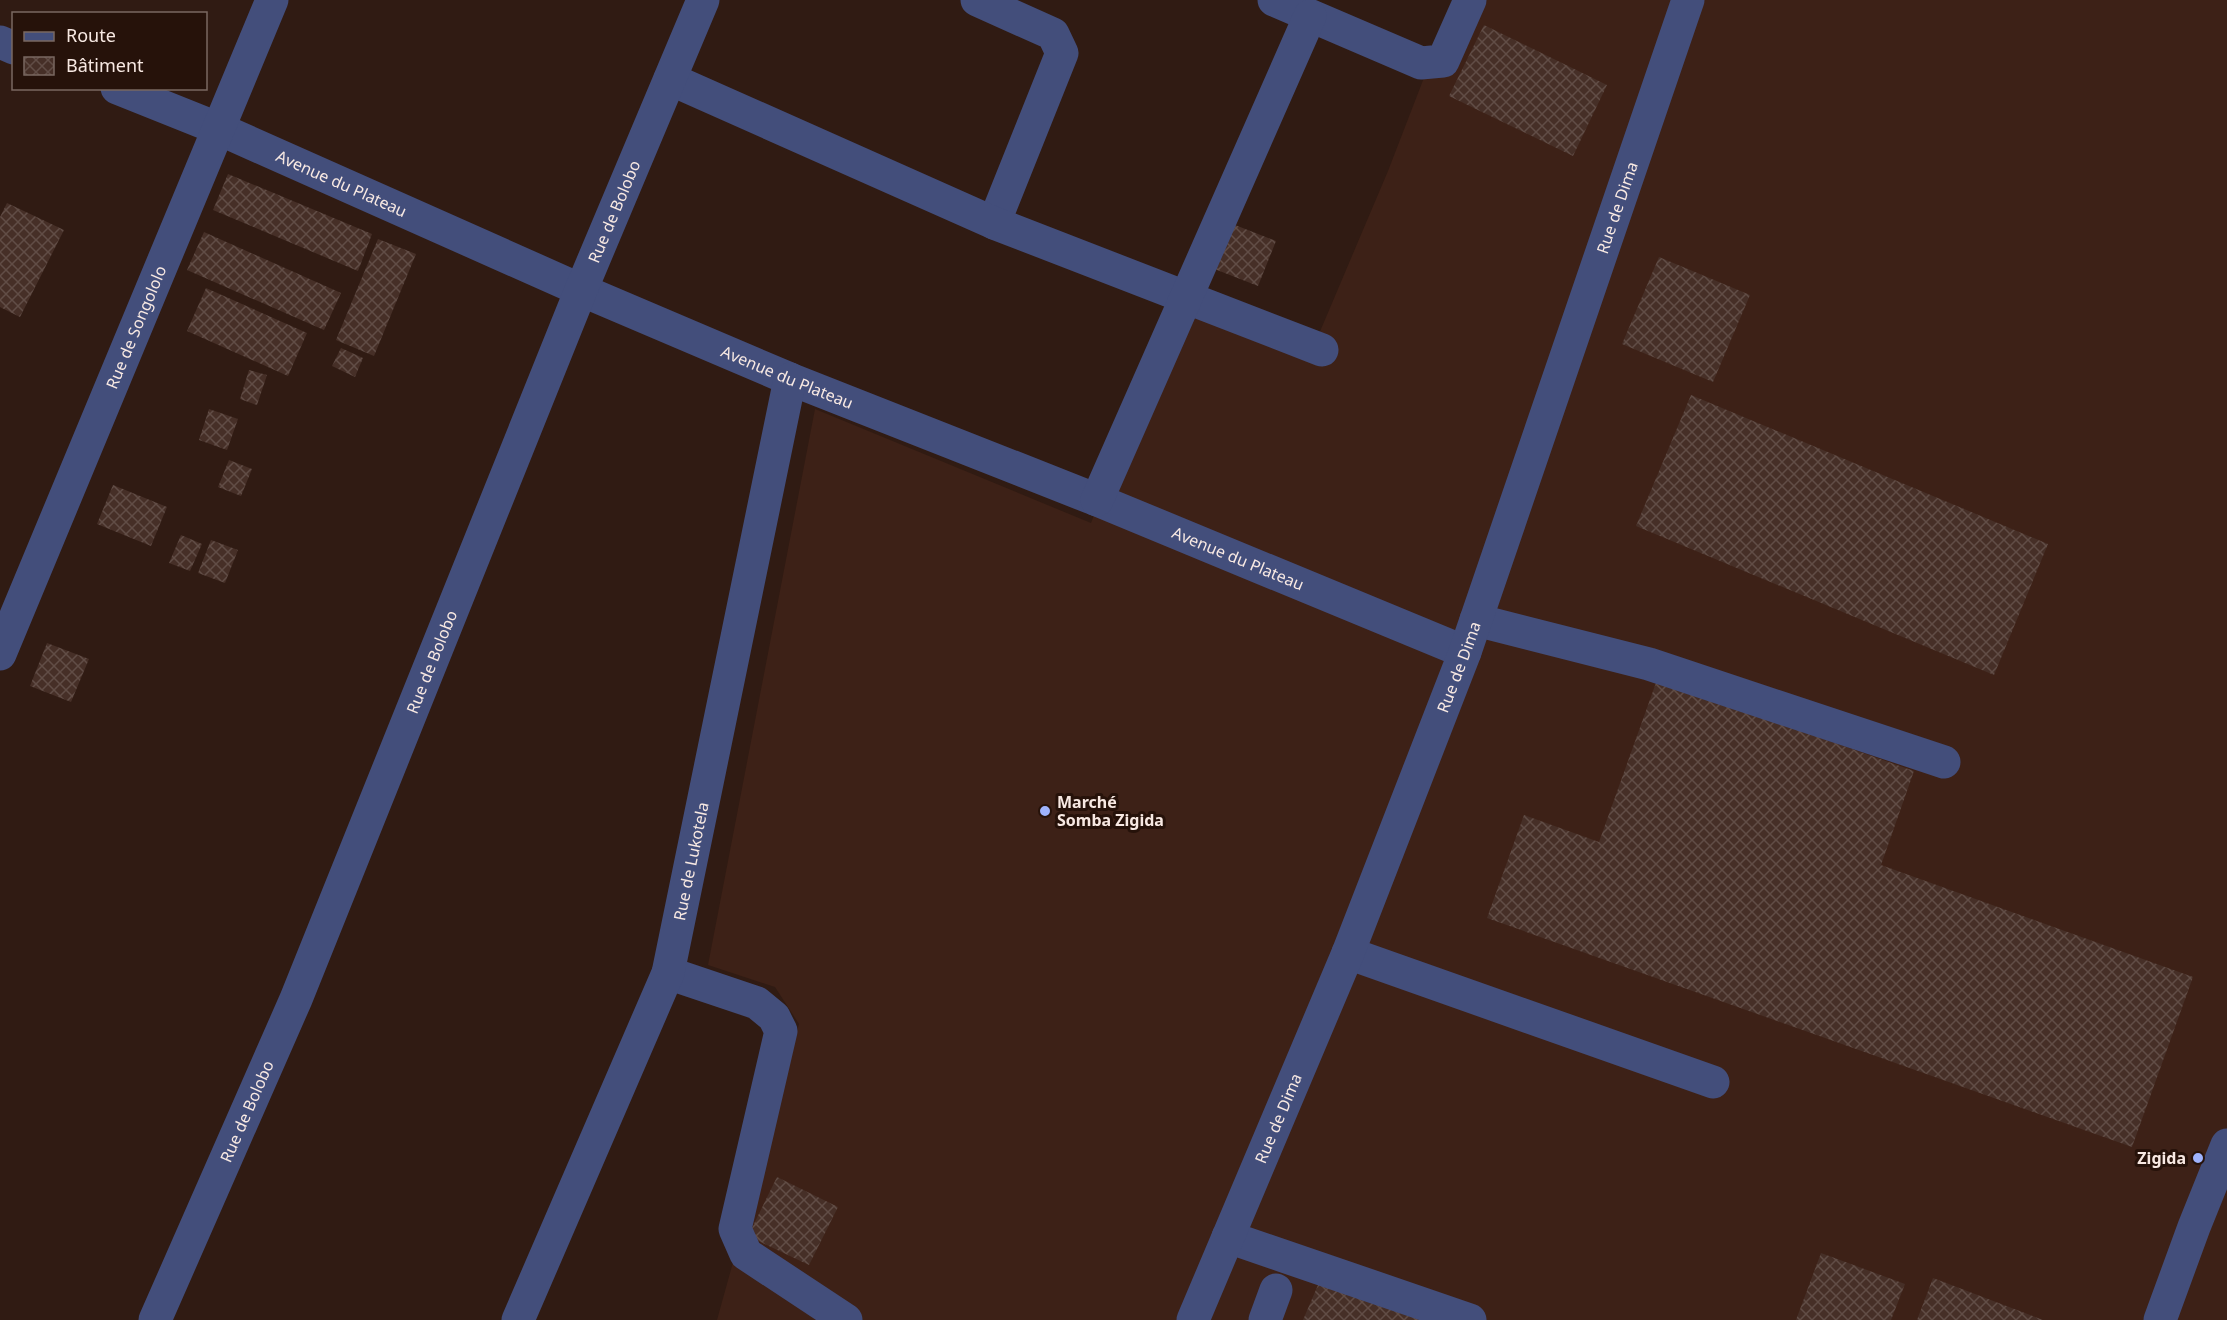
<svg xmlns="http://www.w3.org/2000/svg" width="2227" height="1320" font-family="'Noto Sans',sans-serif">
  <style>
    .built { fill: #3d2117 }
    .building { fill: url(#building-cross-hatch) }
    .lines { fill: none; stroke-linecap: round; stroke-linejoin: round }
    .minor { stroke: #434e7b; stroke-width: 33 }
    .poi-dot { fill: #9fb3fd; stroke: #26120a; stroke-width: 2 }
    .labels { text-anchor: middle; dominant-baseline: central; stroke-width: 6; stroke-linejoin: round; paint-order: stroke }
    .street-label { font-size: 16px; fill: #f8e9e3; stroke: #26120a }
    .poi-label { font-size: 16px; font-weight: bold; fill: #f8e9e3; stroke: #26120a; text-anchor: start }
  </style>
  <defs>
    <pattern id="building-cross-hatch" width="8" height="8" patternUnits="userSpaceOnUse" patternTransform="scale(1.5)"><rect width="8" height="8" fill="#462f27"/><path d="M0 0l8 8M0 8l8-8" fill="none" stroke="#614d46"/></pattern>
  </defs>
  <rect width="100%" height="100%" fill="#301b13"/>
  <path class="built" d="M1454,0H2227V1320H717L799,1024L775,987L708,965L815,409L1091,523L1111,471L1187,297L1313,348L1388,171Z"/>
  <path class="building" d="M1484,25L1607,85L1573,156L1449,96Z
    M228,174L372,234L358,271L213,210Z
    M7,203L64,230L20,317L0,307V217Z
    M1230,223L1276,241L1258,286L1212,268Z
    M204,232L341,293L324,330L187,270Z
    M378,239L416,254L374,356L336,340Z
    M1659,257L1750,295L1713,382L1622,344Z
    M206,288L307,333L288,376L187,331Z
    M341,348L363,358L355,377L332,366Z
    M249,370L267,375L257,405L240,399Z
    M1691,395L2048,544L1994,675L1636,526Z
    M209,409L238,419L227,450L199,440Z
    M229,460L252,469L241,496L218,487Z
    M113,485L167,507L151,546L97,524Z
    M181,535L202,544L190,571L169,563Z
    M211,540L238,550L225,583L198,573Z
    M47,643L89,659L71,702L30,686Z
    M1657,680L1914,771L1881,865L2193,977L2132,1147L1487,918L1524,815L1599,842Z
    M777,1177L838,1207L809,1265L748,1236Z
    M1821,1253L1905,1284L1891,1320H1796Z
    M1321,1278L1420,1320H1303Z
    M1933,1278L2043,1320H1917Z"/>
  <g class="lines">
    <g class="minor">
      <path d="M977,0L1053,34L1062,53L994,223"/>
      <path d="M1274,0L1421,63L1443,61L1470,0"/>
      <path d="M0,42L14,48"/>
      <path d="M670,79L994,223L1322,350"/>
      <path id="s1" d="M117,88L217,128L581,290L790,379L1097,500L1465,652"/>
      <path d="M1097,500L1310,16"/>
      <path d="M1476,620L1649,664L1944,762"/>
      <path id="s2" d="M0,654L272,0"/>
      <path d="M1348,953L1713,1082"/>
      <path d="M668,973L757,1003L774,1017L781,1031L735,1229L746,1254L846,1320"/>
      <path d="M1228,1237L1470,1320"/>
      <path id="s3" d="M155,1320L296,999L581,290L703,0"/>
      <path id="s4" d="M518,1320L668,973L790,379"/>
      <path id="s5" d="M1193,1320L1348,953L1465,652L1688,0"/>
      <path d="M1265,1320L1276,1290"/>
      <path d="M2160,1320L2194,1227L2227,1145"/>
    </g>
  </g>
  <g class="poi-dot">
    <circle cx="1045" cy="811" r="6"/>
    <circle cx="2198" cy="1158" r="6"/>
  </g>
  <g class="labels">
    <g class="street-label">
      <text stroke="none"><textPath href="#s1" startOffset="244">Avenue du Plateau</textPath></text>
      <text stroke="none"><textPath href="#s5" startOffset="1191">Rue de Dima</textPath></text>
      <text stroke="none"><textPath href="#s3" startOffset="1200">Rue de Bolobo</textPath></text>
      <text stroke="none"><textPath href="#s2" startOffset="354">Rue de Songololo</textPath></text>
      <text stroke="none"><textPath href="#s1" startOffset="730">Avenue du Plateau</textPath></text>
      <text stroke="none"><textPath href="#s1" startOffset="1216">Avenue du Plateau</textPath></text>
      <text stroke="none"><textPath href="#s3" startOffset="714">Rue de Bolobo</textPath></text>
      <text stroke="none"><textPath href="#s5" startOffset="705">Rue de Dima</textPath></text>
      <text stroke="none"><textPath href="#s4" startOffset="492">Rue de Lukotela</textPath></text>
      <text stroke="none"><textPath href="#s3" startOffset="228">Rue de Bolobo</textPath></text>
      <text stroke="none"><textPath href="#s5" startOffset="219">Rue de Dima</textPath></text>
    </g>
    <g class="poi-label">
      <text x="1057" y="802">Marché<tspan x="1057" dy="18">Somba Zigida</tspan></text>
      <text x="2186" y="1158" text-anchor="end">Zigida</text>
    </g>
  </g>
  <rect x="12" y="12" width="195" height="78" fill="#26120a" stroke="#7a6861" stroke-width="1.5"/>
  <rect x="24" y="32" width="30" height="9" fill="#434e7b" stroke="#7a6861" stroke-width="1.5"/>
  <text x="66" y="42" font-size="18" fill="#f8e9e3">Route</text>
  <rect x="24" y="57" width="30" height="18" fill="url(#building-cross-hatch)" stroke="#7a6861" stroke-width="1.5"/>
  <text x="66" y="72" font-size="18" fill="#f8e9e3">Bâtiment</text>
</svg>
